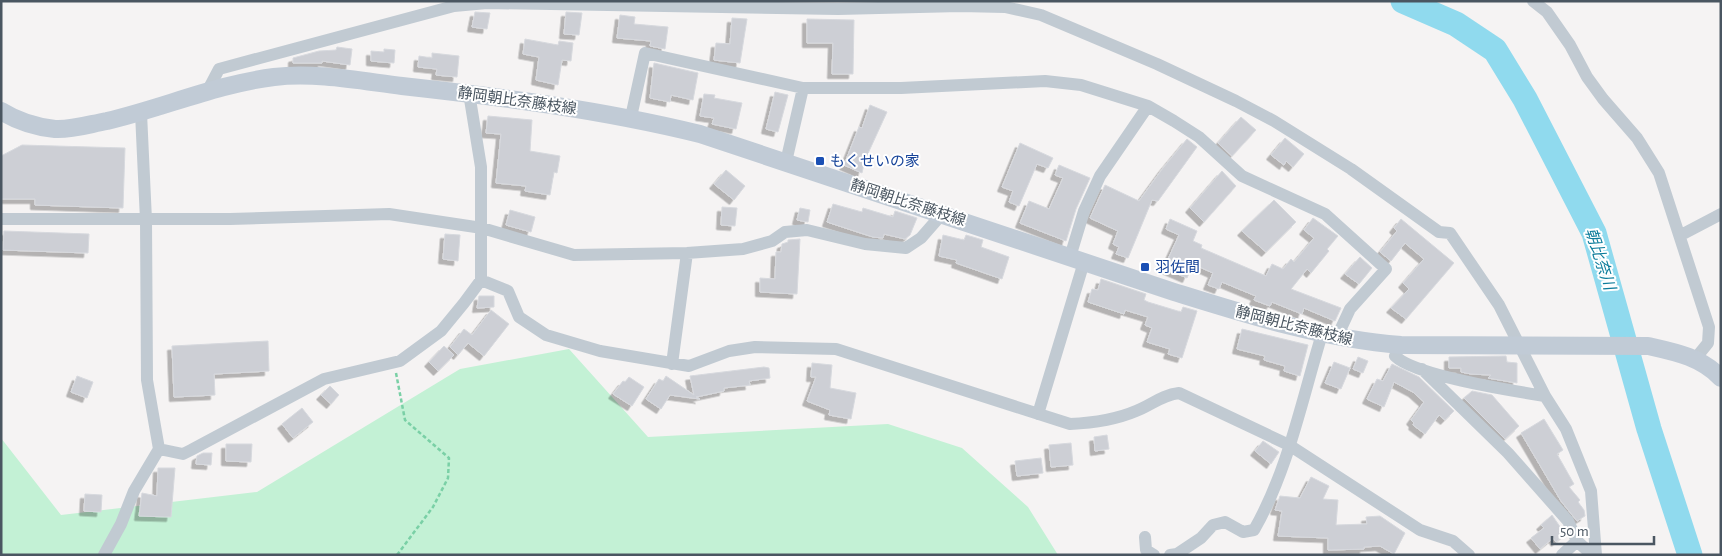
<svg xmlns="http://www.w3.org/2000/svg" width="1722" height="556" font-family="'Alegreya Sans','Noto Sans JP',sans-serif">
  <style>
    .green { fill: #c3f1d5 }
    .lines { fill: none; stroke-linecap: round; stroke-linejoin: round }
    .river { stroke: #90daee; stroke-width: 25 }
    .building { fill: #cdcfd5; stroke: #d7d9de; filter: url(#shadow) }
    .path { stroke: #7ad0a6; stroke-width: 2.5; stroke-dasharray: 4 2.5; stroke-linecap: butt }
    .street { stroke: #c1cad2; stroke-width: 12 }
    .secondary { stroke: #c1cbd6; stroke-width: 18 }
    .transit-dot { fill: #1a4fb4; stroke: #fff; stroke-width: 2 }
    .labels { text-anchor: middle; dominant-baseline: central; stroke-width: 4; stroke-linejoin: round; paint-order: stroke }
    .street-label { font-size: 15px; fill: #4a5661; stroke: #fff }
    .transit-label { font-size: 15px; fill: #164399; stroke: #fff; text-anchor: start }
    .water-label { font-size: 16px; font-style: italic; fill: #0c7c9b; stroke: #fff }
  </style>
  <defs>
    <filter id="shadow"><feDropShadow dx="-4.5" dy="4.5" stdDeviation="0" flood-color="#0004"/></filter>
  </defs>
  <rect width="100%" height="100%" fill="#f5f3f3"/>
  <path class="green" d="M569,349L648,437L888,424L962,448L1028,507L1058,555H1V438L61,515L257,492L460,369Z"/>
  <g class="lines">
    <path class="river" d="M1403,1L1456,24L1495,50L1525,99L1594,233L1649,429L1690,555"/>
  </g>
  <path class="building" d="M475,12L490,13L487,29L472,27Z
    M566,12L582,13L579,35L564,34Z
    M620,15L635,17L634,24L668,27L665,49L650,46L651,41L617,38Z
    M732,18L747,19L740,63L714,60L716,43L730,44Z
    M807,19L854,20L853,74H832L833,43H807Z
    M525,39L558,45L559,41L573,43L571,61L562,60L558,85L536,80L539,57L523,54Z
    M337,47L352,49L350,65L322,61V63H293V58L319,51L336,50Z
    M384,49L395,50L394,63L371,61V51L384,52Z
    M432,53L459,56L457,77L436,75L437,69L418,67L419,56L432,58Z
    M654,63L698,73L693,100L671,95L670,102L650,98Z
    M775,92L788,95L778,132L766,129Z
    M704,94L715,95L714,98L742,103L736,129L712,124L714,118L700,116Z
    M870,105L887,112L865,160L862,173L844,165L859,127L862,128Z
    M488,116L532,120L530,151L560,156L557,173L554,172L550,195L525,191L526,186L496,183L501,134L486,133Z
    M1241,117L1256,130L1232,156L1218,143Z
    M1285,138L1304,154L1293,167L1286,161L1284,165L1271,155Z
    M1187,139L1197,147L1158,201L1152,200L1128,258L1116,254L1119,247L1113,244L1118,231L1090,218L1105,185L1139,201L1163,168Z
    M1020,143L1053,158L1048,168L1037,164L1019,206L1009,202L1013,191L1002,187Z
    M22,145L125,148L123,208L35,205V199H1V156Z
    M1059,165L1090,178L1076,209L1066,241L1020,223L1029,201L1049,209L1063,178L1055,175Z
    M726,170L745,186L734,200L714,184Z
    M1222,171L1236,186L1204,222L1190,208Z
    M1274,200L1296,222L1266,252L1242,231Z
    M833,204L862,212L863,208L893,217L895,211L917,218L910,235L905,239L884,234L883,238L873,237L827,222Z
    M722,207L737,208L735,226L721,225Z
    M800,208L810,210L808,222L797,220Z
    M510,210L535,217L531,232L506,225Z
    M1313,218L1338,236L1327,249L1329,251L1311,273L1307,269L1291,289L1341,308L1335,321L1304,308L1302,314L1272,302L1270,306L1254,300L1256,296L1222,282L1219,289L1208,285L1213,273L1193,264L1187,278L1164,268L1179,235L1166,229L1170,219L1197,231L1193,241L1202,245L1201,248L1266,276L1272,264L1283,269L1291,259L1294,262L1314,238L1304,230Z
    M1401,219L1454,263L1406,319L1391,308L1409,289L1403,283L1424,259L1405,243L1391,261L1380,252L1397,231L1394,228Z
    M4,231L89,234L88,253L3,250Z
    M445,234L460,235L458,261L443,259Z
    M943,235L964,240L966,235L983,240L981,247L1009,257L1002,279L956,263L957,260L939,256Z
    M800,239L797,294L760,292V278L775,279L776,252H781L782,244L788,242V240Z
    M1360,257L1372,268L1359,284L1345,274Z
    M1101,279L1146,294L1144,300L1148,302L1181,312L1183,307L1197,311L1182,358L1168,354L1170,349L1147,342L1152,328L1145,325L1148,317L1125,310L1124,314L1088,302L1092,289L1098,290Z
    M479,296H494V307L477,308Z
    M491,310L509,324L484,356L468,343L458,355L450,347L464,329L472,335Z
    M1242,329L1308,345L1300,376L1284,371L1285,366L1264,360L1265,356L1237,349Z
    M268,341L269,371L214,374L215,395L174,397L172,346Z
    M444,346L454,355L438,371L429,362Z
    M1506,356L1507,362L1517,363V383L1488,378L1491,375L1471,374L1461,372V368H1449V357Z
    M1358,357L1368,361L1363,373L1353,369Z
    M1334,362L1350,368L1341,389L1325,383Z
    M812,363L832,365L830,388L856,393L851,419L829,415L830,410L807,401L816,377H811Z
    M1392,364L1419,377L1454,411L1445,420L1439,415L1425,434L1413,425L1414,423L1411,420L1424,402L1413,392L1394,382L1384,407L1367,399L1377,379L1383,381Z
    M764,367L769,368L770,378L749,381L750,385L724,388V391L696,397L700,399L670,395L661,409L646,399L659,379L663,381L666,376L694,395L690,376Z
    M77,376L93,382L87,398L71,392Z
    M629,377L644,387L632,406L613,394L623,381L625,382Z
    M330,386L339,395L331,404L321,395Z
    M1472,391L1492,395L1519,426L1505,439L1464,398Z
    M302,408L313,422L293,438L282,424Z
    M1544,419L1563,450L1557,454L1574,484L1569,487L1580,500L1578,502L1584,510L1585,516L1577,521L1561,501L1521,433Z
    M1107,435L1109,449L1095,451L1094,437Z
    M1263,441L1279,452L1271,464L1255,451Z
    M1071,443L1073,465L1051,467L1049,445Z
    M226,444H252L251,462L226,461Z
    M203,453H212L211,465L196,464L197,456Z
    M1041,458L1043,473L1017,476L1015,461Z
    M158,468H175L171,517L139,516L142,493L157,496Z
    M1311,477L1329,486L1323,499L1338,500L1336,525L1367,524L1366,517L1380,516L1405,533L1394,554L1380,546L1364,547V549L1328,550V538L1278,536L1282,511L1275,510L1280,496L1300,498Z
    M85,494L102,495L101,512L84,511Z
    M1552,515L1565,534L1556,542L1553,538L1540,549L1531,538L1544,528L1541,525Z"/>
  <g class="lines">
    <path class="path" d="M396,373L405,420L449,458L448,478L433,507L397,555"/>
    <path class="street" d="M1533,1L1547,12L1570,45L1587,77L1603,99L1637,138L1659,173L1709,327L1708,343L1695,359
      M208,90L219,69L454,6L487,3L838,9L960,6L1005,7L1041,15L1157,64L1236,101L1274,121L1351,169L1439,232L1450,233L1499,305L1545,396L1566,429L1591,491L1596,555
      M631,117L645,53L803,88H901L1045,81L1081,85L1148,106L1174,121L1199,137L1242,176L1325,214L1386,269L1350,309L1337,337
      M786,162L803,88
      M1,219H230L389,214L482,228L574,255L687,253L743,249L772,241L785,232L807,230L865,244L906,248L921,238L942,214
      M1681,235L1721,214
      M1070,257L1084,211L1100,176L1148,106
      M481,280L508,291L519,317L546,335L600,351L689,366L729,351L755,347L836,349L1070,424C1092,423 1115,420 1136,411C1151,405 1162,395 1179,393L1289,445L1420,530L1453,541L1469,555
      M1401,345L1395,356C1415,376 1514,391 1545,396
      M672,364L687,253
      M1422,369L1508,453L1568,521L1577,541
      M1038,414L1084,262
      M159,449L183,454L191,450L324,379L400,361L441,331L464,303L481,280V167L469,93
      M1145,537L1146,550L1154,555
      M104,555L121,524L134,491L159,449L147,380L146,220L141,113
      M1170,555L1177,554L1201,538L1213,525L1225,522L1243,532L1254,530C1288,471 1302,399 1322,334
      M1562,555L1577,541L1592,555"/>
    <path class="secondary" d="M1,111C17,121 36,127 55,129C72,130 90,124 107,121C163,108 217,84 274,77C316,72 361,81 402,86C502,97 602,110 700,134L1174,292C1248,315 1323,339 1401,345L1648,346C1675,352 1701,357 1721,378"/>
  </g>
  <g class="transit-dot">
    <rect x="815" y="156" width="10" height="10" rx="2.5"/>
    <rect x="1140" y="262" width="10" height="10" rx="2.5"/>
  </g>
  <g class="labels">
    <g class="street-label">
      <text transform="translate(517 101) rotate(8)">静岡朝比奈藤枝線</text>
      <text transform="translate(908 203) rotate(18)">静岡朝比奈藤枝線</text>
      <text transform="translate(1294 326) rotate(14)">静岡朝比奈藤枝線</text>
    </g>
    <g class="transit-label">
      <text x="830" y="161">もくせいの家</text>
      <text x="1155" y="267">羽佐間</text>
    </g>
    <g class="water-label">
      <text transform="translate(1600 259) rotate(72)">朝比奈川</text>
    </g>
  </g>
  <rect width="1722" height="556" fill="none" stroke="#4a5661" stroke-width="5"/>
  <path d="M1552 536v8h102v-8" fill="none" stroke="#4a5661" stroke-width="2.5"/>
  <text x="1560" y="536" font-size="15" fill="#4a5661" stroke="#ffffff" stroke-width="4" paint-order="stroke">50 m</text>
</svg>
